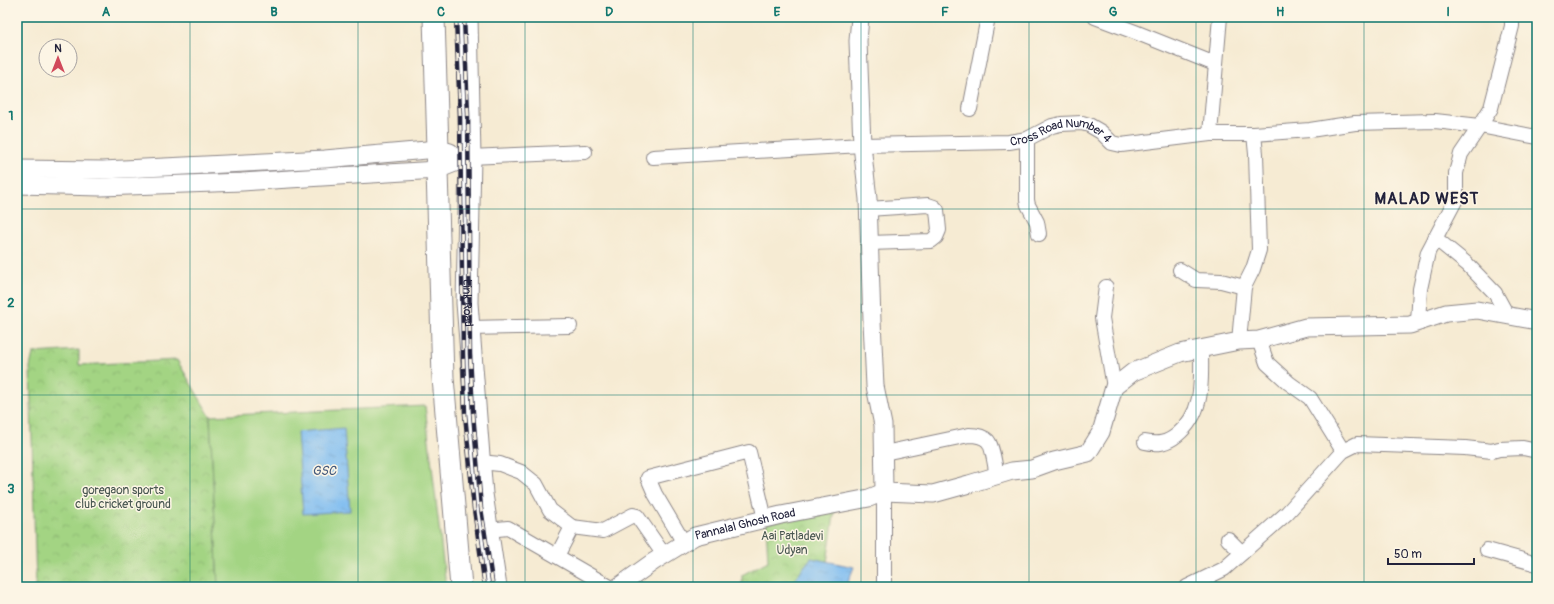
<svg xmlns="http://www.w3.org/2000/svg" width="1554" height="604" font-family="Pangolin,sans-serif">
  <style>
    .park { fill: url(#park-crowns); stroke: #627b5f }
    .garden { fill: #a3d483; stroke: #627b5f }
    .water { fill: url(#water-ripples); stroke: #506f96 }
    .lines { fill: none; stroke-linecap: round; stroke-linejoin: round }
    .minor-casing { stroke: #8c8687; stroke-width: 16 }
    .tertiary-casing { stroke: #8c8687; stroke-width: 19 }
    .primary-casing { stroke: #8c8687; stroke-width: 23 }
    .minor { stroke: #fff; stroke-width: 14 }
    .tertiary { stroke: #fff; stroke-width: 17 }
    .primary { stroke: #fff; stroke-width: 21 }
    .rail-casing { stroke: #22223b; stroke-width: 4.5 }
    .rail { stroke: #fcf5e5; stroke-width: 3; stroke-dasharray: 9; stroke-linecap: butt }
    .grid { fill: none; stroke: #0f766e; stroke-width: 1; stroke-opacity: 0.55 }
    .labels { text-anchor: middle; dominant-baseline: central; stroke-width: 3; stroke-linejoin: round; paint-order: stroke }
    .street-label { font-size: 12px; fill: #22223b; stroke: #fcf5e5 }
    .park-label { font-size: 12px; fill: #495751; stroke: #fcf5e5 }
    .water-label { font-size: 13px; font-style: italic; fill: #42587b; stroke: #fcf5e5 }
    .district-label { font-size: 16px; font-weight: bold; letter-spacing: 1px; fill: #22223b; stroke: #fcf5e5 }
    .neatline { fill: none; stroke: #0f766e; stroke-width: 1.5 }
    .grid-label { font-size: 13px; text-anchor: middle; font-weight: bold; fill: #0f766e }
  </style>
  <defs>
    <pattern id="park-crowns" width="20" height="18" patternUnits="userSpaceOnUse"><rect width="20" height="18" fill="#a3d483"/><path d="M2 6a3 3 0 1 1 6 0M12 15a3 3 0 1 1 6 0" fill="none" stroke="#8cb672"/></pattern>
    <pattern id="water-ripples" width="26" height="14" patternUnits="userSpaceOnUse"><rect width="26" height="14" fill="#7dbcf1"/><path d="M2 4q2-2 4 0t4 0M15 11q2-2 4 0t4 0" fill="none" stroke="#6ca1d0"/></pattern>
  </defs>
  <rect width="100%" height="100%" fill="#fcf5e5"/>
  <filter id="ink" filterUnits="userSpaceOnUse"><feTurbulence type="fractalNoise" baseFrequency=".025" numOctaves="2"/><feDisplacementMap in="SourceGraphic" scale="8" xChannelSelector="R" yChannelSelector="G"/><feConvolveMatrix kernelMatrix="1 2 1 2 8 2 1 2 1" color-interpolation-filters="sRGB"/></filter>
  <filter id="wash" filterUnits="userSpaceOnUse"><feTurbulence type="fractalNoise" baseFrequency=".012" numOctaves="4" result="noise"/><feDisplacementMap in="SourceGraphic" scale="16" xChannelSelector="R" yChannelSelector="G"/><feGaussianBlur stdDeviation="0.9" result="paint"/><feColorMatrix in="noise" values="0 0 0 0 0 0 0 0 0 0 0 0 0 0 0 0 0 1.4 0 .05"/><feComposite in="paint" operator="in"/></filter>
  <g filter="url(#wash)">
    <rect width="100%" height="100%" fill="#f6ebd3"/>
    <path class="park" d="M79,350V365L177,360L210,416L218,587H36L30,367L33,353Z
      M835,509L827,562L811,558L796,577L793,587H742V575L768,561L766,523Z"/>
    <path class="garden" d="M425,406L446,587H218L210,416Z"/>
    <path class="water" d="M344,428L350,511L303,514L297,432Z
      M811,558L854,567L846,587H793L796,577Z"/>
  </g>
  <g filter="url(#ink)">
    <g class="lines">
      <defs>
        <g id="minor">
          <path d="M1095,17L1135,32L1215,64"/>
          <path d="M970,109L988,17"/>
          <path d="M1210,134L1220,17"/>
          <path d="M1027,139V200L1028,205L1037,222L1039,234"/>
          <path d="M470,157L585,152"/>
          <path id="s1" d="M653,157L862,145L1009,142L1027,139L1052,126L1061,124L1082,123L1089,125L1101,132L1112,143L1121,145L1210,134H1254L1310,130L1355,123L1435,121L1480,126L1491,108L1512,26V17"/>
          <path d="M868,209L928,205L934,207L937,210L939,230L936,237L931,241L869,243"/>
          <path d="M1435,238L1467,264L1495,293L1507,315"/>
          <path d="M1180,270L1196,280L1221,281L1244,287"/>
          <path d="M1106,287L1102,318L1114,387"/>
          <path d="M1418,322L1420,289L1428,252L1456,199V173L1461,154L1480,126L1537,137"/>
          <path d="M469,328L570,326"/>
          <path d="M1259,340L1267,363L1289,383L1310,398L1343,451"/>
          <path d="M1239,341L1244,287L1253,269L1259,250L1256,154L1254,134"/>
          <path d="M1145,442C1158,445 1167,443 1177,435C1205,412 1201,381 1201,348"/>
          <path d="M884,453L969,435C975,435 983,436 988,441C993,447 995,467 997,476"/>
          <path d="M480,462L500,464L521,472L536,484L550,510L572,527L557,556"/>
          <path d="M884,492V585L885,587"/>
          <path d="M572,527L603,531L633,515L637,516L664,555"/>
          <path d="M487,530L508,528L610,587"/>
          <path d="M1228,539L1242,553"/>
          <path d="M684,543L655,494L648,478L749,452L765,519"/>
          <path d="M1487,550L1537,564"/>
          <path d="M1187,587L1224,569L1287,513L1343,451L1357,444L1465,448L1492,451L1499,449L1523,448L1537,451"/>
        </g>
        <g id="tertiary">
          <path d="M860,17L858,41L862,145L868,199L872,321L875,386L883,425L884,492"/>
          <path d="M17,169L103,170L325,159L438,149L450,152"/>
          <path d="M17,185L101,187L242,182L437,170L470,157"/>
          <path id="s2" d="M618,587L653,562L695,536L781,515L869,498L884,492L933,494L969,484L1012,471L1032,469L1054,461L1088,453L1101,432L1114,387L1133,372L1180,353L1239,341L1259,340L1306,327L1410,325L1446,313L1477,310L1537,321"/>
        </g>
        <g id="primary">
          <path d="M434,17L438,149L437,170L443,378L461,587"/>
          <path id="s3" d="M467,17L470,157L467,303L482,494L496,587"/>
        </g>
      </defs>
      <use href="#minor" class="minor-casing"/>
      <use href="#tertiary" class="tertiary-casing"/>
      <use href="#primary" class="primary-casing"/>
      <use href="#minor" class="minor"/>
      <use href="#tertiary" class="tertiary"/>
      <use href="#primary" class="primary"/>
      <defs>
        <path id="rail" d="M456,17L460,114L463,354L465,414L474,509L485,587
          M464,17L468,114L470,354L473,413L481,508L493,587"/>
      </defs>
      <use href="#rail" class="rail-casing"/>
      <use href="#rail" class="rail"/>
    </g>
  </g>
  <path class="grid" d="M190,17V587M358,17V587M525,17V587M693,17V587M861,17V587M1029,17V587M1196,17V587M1364,17V587M17,209H1537M17,395H1537"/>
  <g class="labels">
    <g class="street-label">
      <text stroke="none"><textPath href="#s1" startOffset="412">Cross Road Number 4</textPath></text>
      <text stroke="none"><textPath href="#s3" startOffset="286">Link Road</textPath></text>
      <text stroke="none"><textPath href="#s2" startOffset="144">Pannalal Ghosh Road</textPath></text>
    </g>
    <g class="park-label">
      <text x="123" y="490">goregaon sports<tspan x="123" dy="14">club cricket ground</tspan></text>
      <text x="792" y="536">Aai Patladevi<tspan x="792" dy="14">Udyan</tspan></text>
    </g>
    <g class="water-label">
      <text x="324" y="471">GSC</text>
    </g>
    <g class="district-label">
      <text x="1427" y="199">MALAD WEST</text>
    </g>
  </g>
  <rect width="1554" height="604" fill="none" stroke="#fcf5e5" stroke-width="44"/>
  <g transform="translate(58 58)"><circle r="19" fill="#fcf5e5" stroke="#a5a1a1"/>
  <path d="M0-3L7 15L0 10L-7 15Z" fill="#d1495b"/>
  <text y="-6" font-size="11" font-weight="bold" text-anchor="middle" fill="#22223b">N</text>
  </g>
  <path d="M1388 558v6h86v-6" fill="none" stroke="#22223b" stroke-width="2"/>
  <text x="1394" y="558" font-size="12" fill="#22223b" stroke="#fcf5e5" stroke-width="3" paint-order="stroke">50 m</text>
  <rect x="22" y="22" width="1510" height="560" class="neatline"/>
  <g class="grid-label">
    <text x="106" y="16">A</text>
    <text x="274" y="16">B</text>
    <text x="441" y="16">C</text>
    <text x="609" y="16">D</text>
    <text x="777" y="16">E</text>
    <text x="945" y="16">F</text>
    <text x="1113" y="16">G</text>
    <text x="1280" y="16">H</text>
    <text x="1448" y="16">I</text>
    <text x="11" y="120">1</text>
    <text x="11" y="307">2</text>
    <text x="11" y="493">3</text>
  </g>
</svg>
